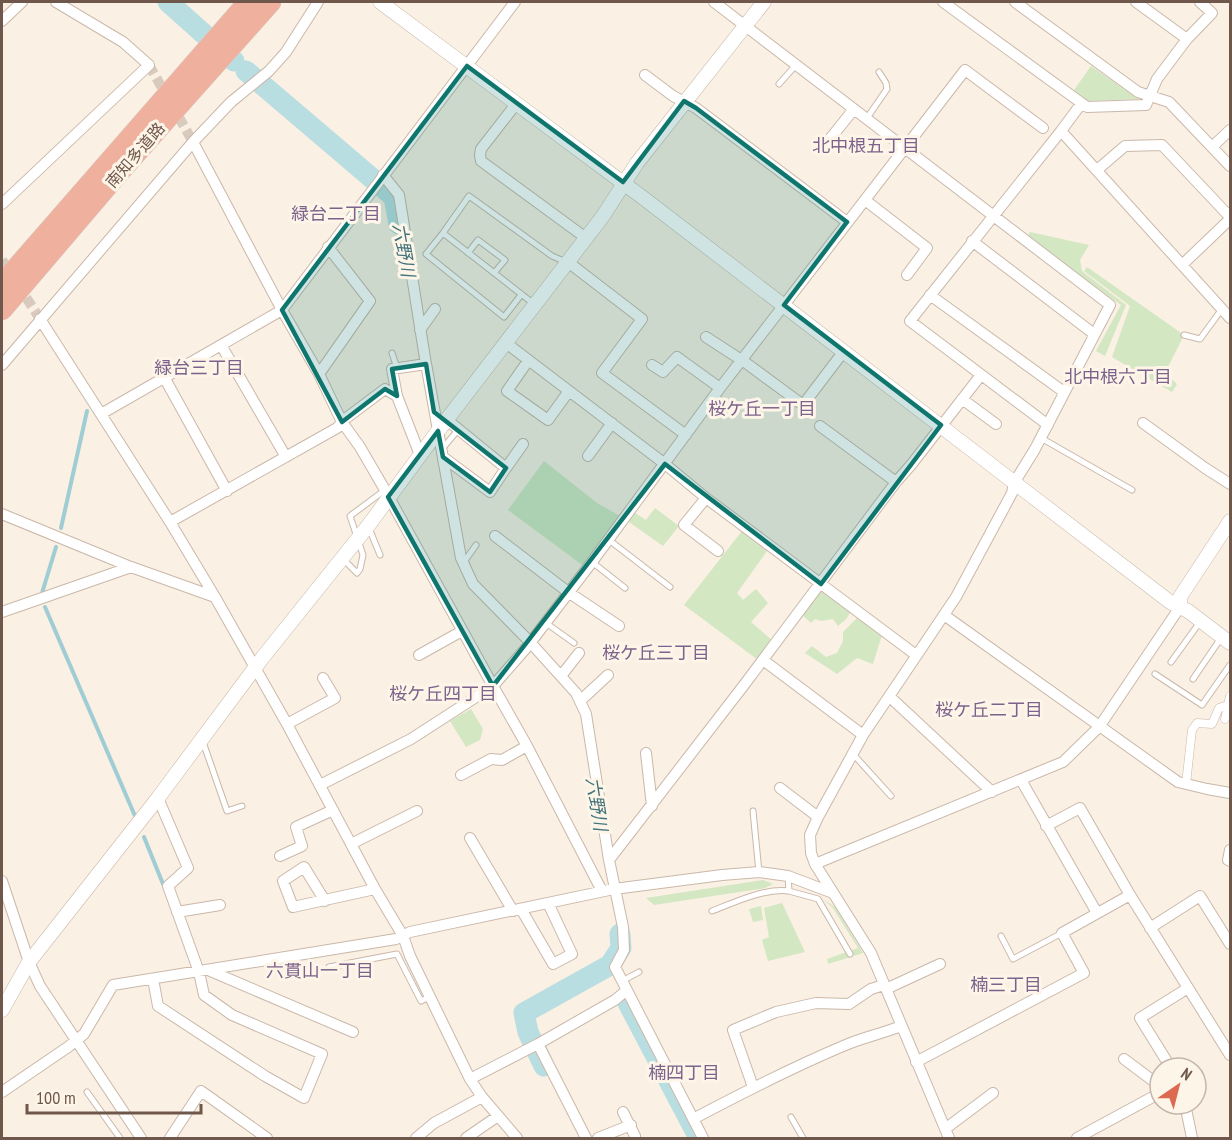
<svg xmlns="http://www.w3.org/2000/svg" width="1232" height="1140" font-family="'PT Sans Narrow','Noto Sans JP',sans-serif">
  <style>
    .green { fill: #d3e7c3 }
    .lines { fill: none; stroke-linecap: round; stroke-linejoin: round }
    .stream { stroke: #a0cdd3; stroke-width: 4 }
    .canal { stroke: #b9dee2; stroke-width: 12 }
    .river { stroke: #b9dee2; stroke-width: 21 }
    .minor-tunnel { stroke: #d8cabd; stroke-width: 10; stroke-dasharray: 10 5; stroke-linecap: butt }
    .service-casing { stroke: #cab8aa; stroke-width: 7 }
    .pedestrian-casing { stroke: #cab8aa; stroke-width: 9 }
    .minor-casing { stroke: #cab8aa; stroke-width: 12 }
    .tertiary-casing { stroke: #cab8aa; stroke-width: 15 }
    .motorway-casing { stroke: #d7d0cd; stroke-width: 21 }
    .service { stroke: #fff; stroke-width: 5 }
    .pedestrian { stroke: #fff; stroke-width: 8 }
    .minor { stroke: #fff; stroke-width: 10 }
    .tertiary { stroke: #fff; stroke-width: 14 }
    .motorway { stroke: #f0b09e; stroke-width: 20 }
    .marked { fill: #0f766e; fill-opacity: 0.2; stroke: #0f766e; stroke-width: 4.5; stroke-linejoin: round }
    .labels { text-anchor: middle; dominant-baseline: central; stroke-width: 6; stroke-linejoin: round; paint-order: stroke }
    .street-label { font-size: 16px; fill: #70574b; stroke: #fef5e9 }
    .neighbourhood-label { font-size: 18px; fill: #7d638c; stroke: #fef5e9 }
    .water-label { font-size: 18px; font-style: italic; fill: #43747b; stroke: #fef5e9 }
  </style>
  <rect width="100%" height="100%" fill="#faf0e3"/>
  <path class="green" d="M1091,66L1138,99L1088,101L1074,90Z
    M1030,232L1089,245L1080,260L1082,271L1126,305L1105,356L1096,351L1121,305L1027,237Z
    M1087,267L1184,335L1165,373L1177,384L1172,392L1112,357L1130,306L1084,271Z
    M544,461L597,503L622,517L585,567L508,510Z
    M655,508L679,526L663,546L629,522L635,513L646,520Z
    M742,531L767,551L737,593L743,600L756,589L768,603L751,622L773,641L758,660L684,605Z
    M821,590L852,610L846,619L838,626L833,619L821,621L815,619L811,623L801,614Z
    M858,617L882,635L873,664L857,658L837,674L805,653L812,646L826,657L837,653L843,641V632Z
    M471,709L483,729L480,740L466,747L450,721Z
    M763,880L773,884L765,888L654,905L646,898Z
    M823,899L835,907L863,953L828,964L827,959L858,948L833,908Z
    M782,903L805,952L768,961L762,940L769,937L764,908Z
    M761,906L763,920L753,922L749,909Z"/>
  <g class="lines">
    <path class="stream" d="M61,528L87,411
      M42,593L56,547
      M45,607L135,816
      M144,837L163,884"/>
    <path class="canal" d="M624,1005L694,1138"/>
    <path class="river" d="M168,2L234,61
      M246,71L394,197L399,224
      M544,1066L528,1032L524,1013L610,965L621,948L620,934"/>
    <path class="minor-tunnel" d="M149,65L193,142
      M2,260L40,319"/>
    <defs>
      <path id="service" d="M779,84L796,65
        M867,118L887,89L886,83L879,72
        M443,233L426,254L504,317L521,295
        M468,253L478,240L505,260L494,273
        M534,304L443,233L469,196L552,256L566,262
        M1184,335L1200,339L1222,309
        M392,353L397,368
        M1041,438L1132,490
        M442,449L458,430
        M369,528L380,555
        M609,540L670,587
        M343,559L357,573L360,569L363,555L350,516L385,490
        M464,562L476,545
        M592,562L625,588
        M546,623L574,643
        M1171,662L1200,622
        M1155,674L1202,705L1230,665
        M1193,679L1221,638
        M203,742L227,811L242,806
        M853,754L891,796
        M753,811L759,872
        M789,891L818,899L850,954
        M712,911C735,902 764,888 789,891L788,876
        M1001,936L1013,959L1062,933
        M329,967L397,954L421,1001L429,997
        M622,981L639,972
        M87,1092L120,1138
        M791,1117L803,1138"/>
      <path id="pedestrian" d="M1225,719L1230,696
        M1186,784L1192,730L1197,723L1212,724L1219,708L1228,705"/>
      <path id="minor" d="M714,2L1110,305L1035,449L1014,483L1012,493L956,597L863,735L818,817L810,835L811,853L815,864L871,953L949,1138
        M943,2L1087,107L1146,105L1157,79L1187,39L1212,13L1200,2
        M1015,2L1138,92L1169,102L1230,166
        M1136,2L1187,39
        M2,21L22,2
        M645,75L673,96L696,108L847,222
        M516,104L481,149L480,155L481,161L586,238
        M1081,104L1061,131L1230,318
        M193,142L282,310L319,374L342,422L360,447L385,490L493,686L527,647L589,566L720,388L965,70L1043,128
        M825,145L854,109
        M1212,147L1230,130
        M1097,170L1125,146L1162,145L1230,217
        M383,175L399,195L425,358L461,558L473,584L530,642L576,693L586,714L609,860L623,927L624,950L615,967L703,1138
        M865,200L927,248L907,275
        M2,204L149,65L123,42L56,2
        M972,241L1094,334
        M568,262L642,319L602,373L686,435
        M1182,265L1230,219
        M930,295L1064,392
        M40,319L170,522L215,597L287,724L375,889L403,936L410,956L470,1079L482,1097L517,1138
        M420,330L435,309
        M706,337L746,363L803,405L844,351
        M506,343L665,464L706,498L916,655
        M221,345L286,457
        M528,361L507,391L548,420L569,391
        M2,365L193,142L231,102L269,71L286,52L318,2
        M652,365L663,372L677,357L720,388
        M319,374L370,301L328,247
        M164,377L227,491
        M397,396L392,369L426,364
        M962,399L996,424
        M101,414L282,310L515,2
        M1143,423L1205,468L1230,484
        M1048,425L910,321L1061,131
        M820,426L896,482
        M588,456L612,423
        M443,457L490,492L506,468L447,420
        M506,468L523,444
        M706,498L684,525L718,551
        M2,514L131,567L215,597
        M170,522L337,428L345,419L385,389L397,396L420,455
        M495,536L568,592L619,626
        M2,612L131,567
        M944,615L1178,782L1207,789L1230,793
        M419,655L462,631
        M763,660L863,735
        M561,676L579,653
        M890,697L992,792
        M580,701L608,675
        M287,724L335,698L323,678
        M646,753L652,806
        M461,775L491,759L502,760L527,746
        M1021,780L1097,913
        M320,785L411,739L493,686L527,746L602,891
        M780,788L818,817
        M1046,826L1080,808L1130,895L1230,1055
        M470,838L513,911
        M351,844L417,811
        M1230,850L1228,860L1230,861
        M280,856L302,846L296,827L333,810
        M609,860L744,685L896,482L911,465L981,375
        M815,864L1063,762L1099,727L1180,607
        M2,881L29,962L40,986L141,1138
        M325,901L304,867L283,881L293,907L375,889
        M521,909L553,964L572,954L548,903
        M177,912L220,905
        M1150,928L1200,896L1230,944
        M208,970L353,1032
        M153,979L158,1006L265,1076L304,1098L322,1054L232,1015L204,995L199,972L168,886L188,868L158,798
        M886,989L940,964
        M538,1044L586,1138
        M1124,1059L1160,1086
        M916,1062L1084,973L1062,933L1130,895
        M1171,1068L1140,1018L1188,988
        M470,1079L538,1044L615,1000L627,990
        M753,1087L733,1030L776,1012L816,1003L849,1004L871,989L884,985
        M2,1092L68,1047L84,1034L113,985L396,939L410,932L614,889L722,875L759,872L788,876L833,893
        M1185,1104L1192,1138
        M623,1112L635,1136
        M693,1119C744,1092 795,1066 848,1044C865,1037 884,1033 901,1026
        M945,1129L993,1093
        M170,1138L201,1091L267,1138
        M416,1138L434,1123L482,1097
        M466,1138L498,1116
        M598,1138L631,1125
        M1077,1138L1160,1093"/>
      <path id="tertiary" d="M380,2L642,197L1170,602L1188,611L1230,643
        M1180,607V597L1230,521
        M2,1010L29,962L158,798L263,657L368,526L438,431L603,216L637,163L764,2"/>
      <path id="motorway" d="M2,284L248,2
        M2,310L118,174L271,2"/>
    </defs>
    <use href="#service" class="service-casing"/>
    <use href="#pedestrian" class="pedestrian-casing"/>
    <use href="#minor" class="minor-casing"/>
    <use href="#tertiary" class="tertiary-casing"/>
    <use href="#motorway" class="motorway-casing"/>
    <use href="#service" class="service"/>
    <use href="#pedestrian" class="pedestrian"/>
    <use href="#minor" class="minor"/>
    <use href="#tertiary" class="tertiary"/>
    <use href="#motorway" class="motorway"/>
  </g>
  <path class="marked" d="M467,66L623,182L684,101L696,108L847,222L784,305L941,425L821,584L665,464L493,686L388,497L438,431L443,457L490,492L506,468L434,412L426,364L392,369L397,396L385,389L342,422L282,310Z"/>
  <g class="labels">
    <g class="street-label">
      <text transform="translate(135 155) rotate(-49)">南知多道路</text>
    </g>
    <g class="neighbourhood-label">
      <text x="866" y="145">北中根五丁目</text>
      <text x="336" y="213">緑台二丁目</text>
      <text x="199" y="367">緑台三丁目</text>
      <text x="1118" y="376">北中根六丁目</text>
      <text x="762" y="408">桜ケ丘一丁目</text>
      <text x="656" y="652">桜ケ丘三丁目</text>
      <text x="443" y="693">桜ケ丘四丁目</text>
      <text x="989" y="709">桜ケ丘二丁目</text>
      <text x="320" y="970">六貫山一丁目</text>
      <text x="1006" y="984">楠三丁目</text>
      <text x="684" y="1072">楠四丁目</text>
    </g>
    <g class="water-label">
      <text transform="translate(404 250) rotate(80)">六野川</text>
      <text transform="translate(597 804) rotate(81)">六野川</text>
    </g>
  </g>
  <rect width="1232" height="1140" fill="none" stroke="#70574b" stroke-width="6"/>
  <g transform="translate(1178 1086) rotate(35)"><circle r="28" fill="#fef5e9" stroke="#c5b6aa" stroke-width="1.5"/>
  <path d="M0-4.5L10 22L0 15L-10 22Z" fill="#dc6a50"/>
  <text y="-9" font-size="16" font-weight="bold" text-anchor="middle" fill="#70574b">N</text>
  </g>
  <path d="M27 1104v9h174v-9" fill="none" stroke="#70574b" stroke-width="3"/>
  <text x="36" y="1104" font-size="18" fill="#70574b" stroke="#fef5e9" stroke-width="4.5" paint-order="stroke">100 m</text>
</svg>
